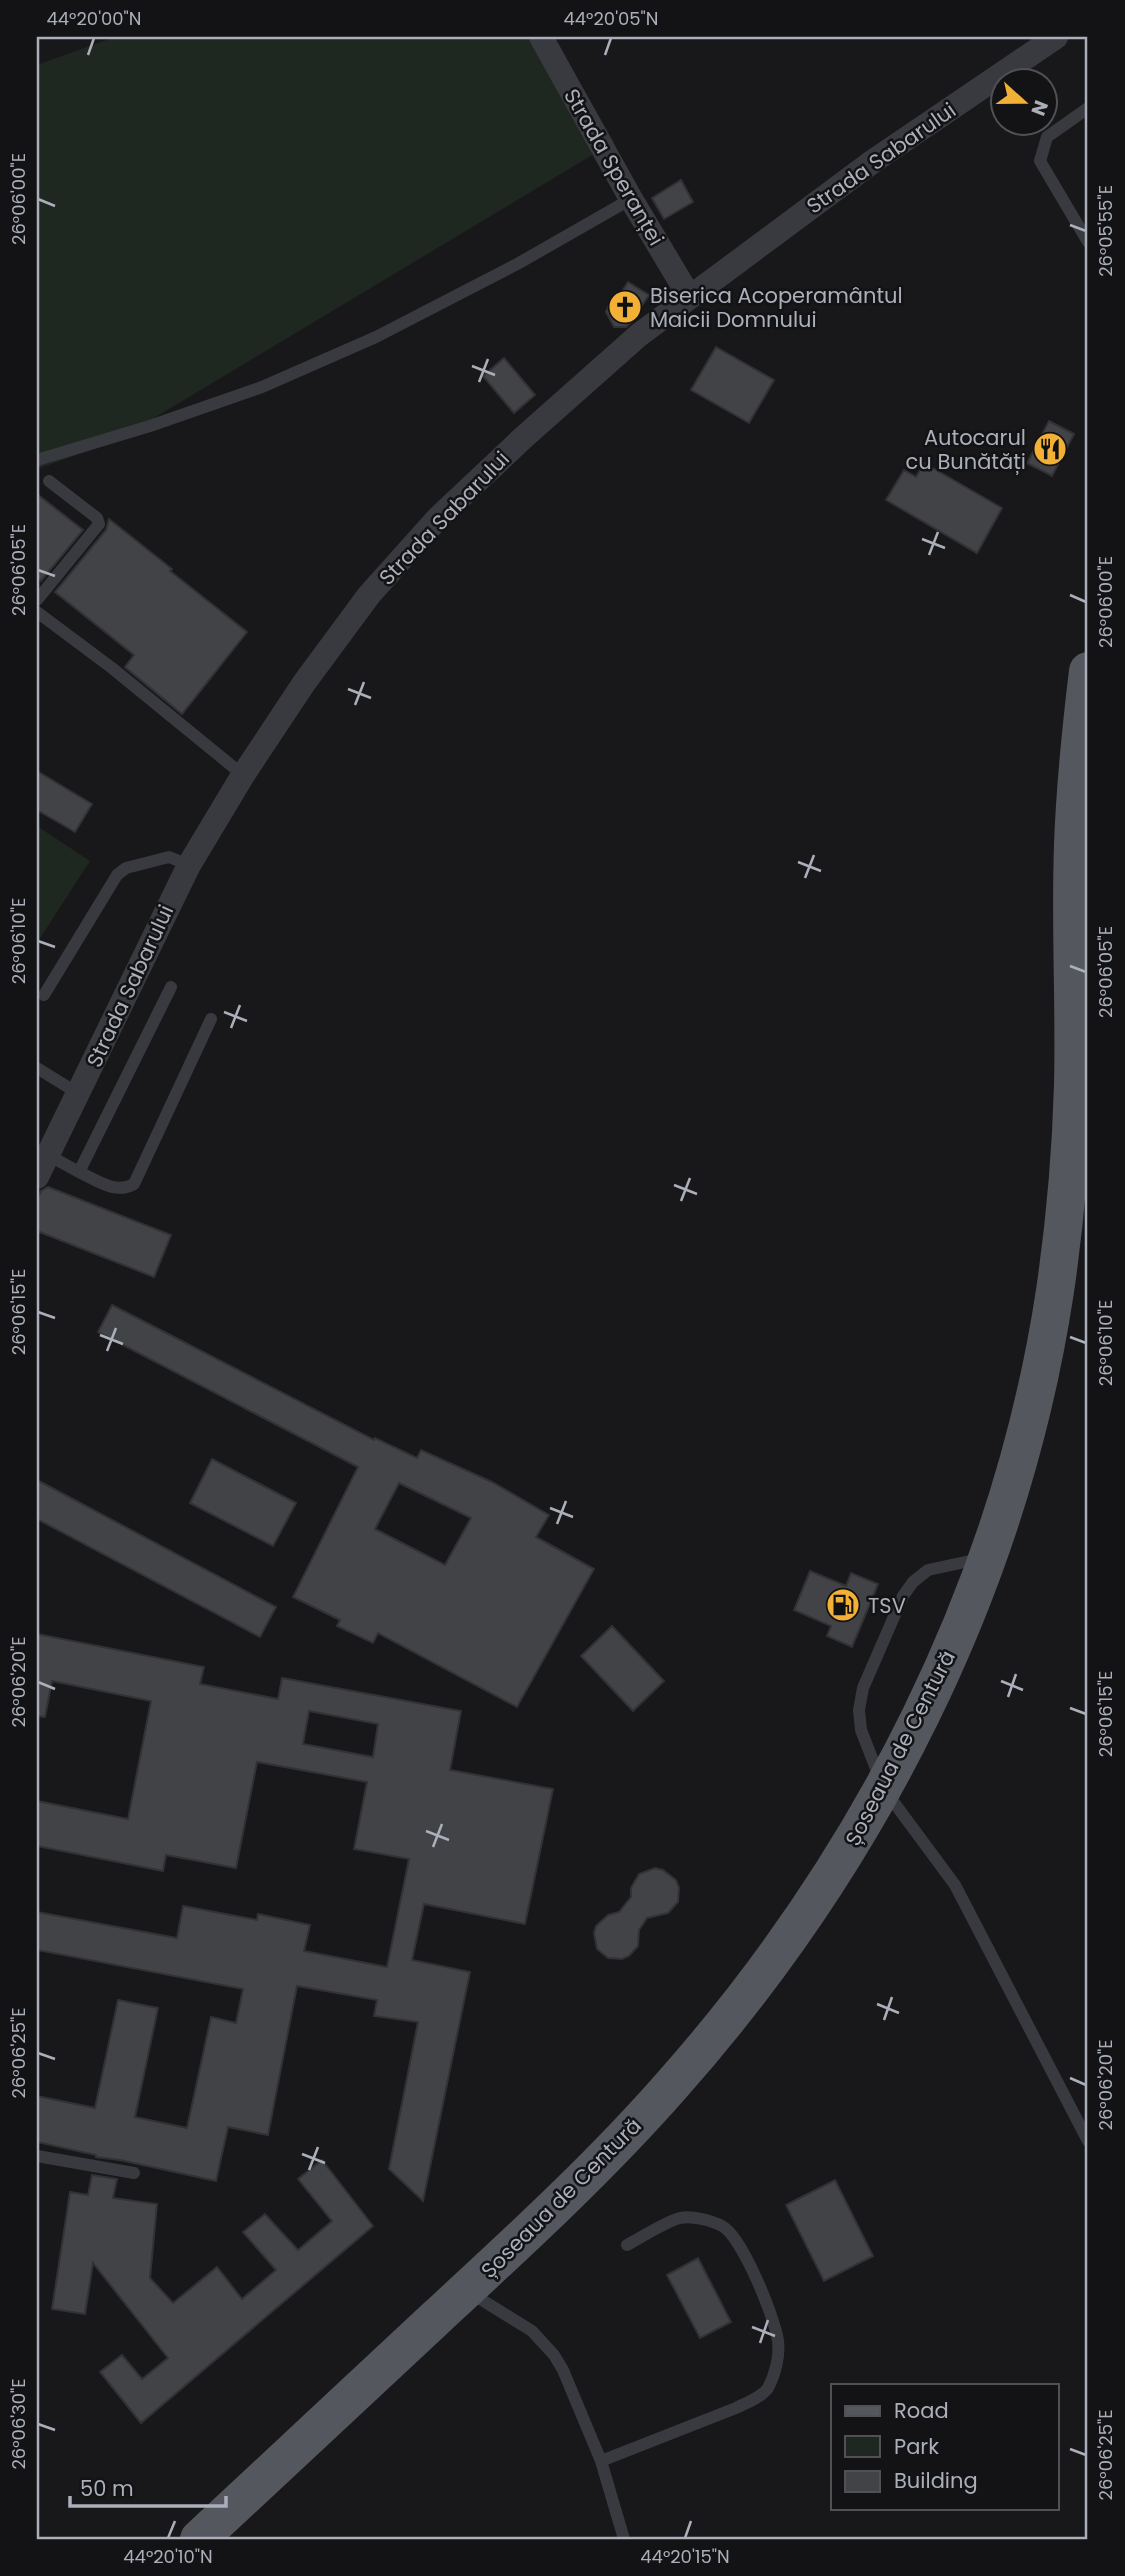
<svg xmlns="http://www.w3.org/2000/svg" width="1125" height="2576" font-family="Poppins,sans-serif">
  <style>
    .green { fill: #1f2820 }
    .building { fill: #424347; stroke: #323236; stroke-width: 2; fill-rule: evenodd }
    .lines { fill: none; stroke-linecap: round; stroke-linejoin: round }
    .lane { stroke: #393a3f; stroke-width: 12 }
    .street { stroke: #393a3f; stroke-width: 24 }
    .primary { stroke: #55575e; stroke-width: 38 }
    .ticks { fill: none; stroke: #aaafba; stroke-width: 2.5 }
    .labels { text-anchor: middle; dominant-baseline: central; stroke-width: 5; stroke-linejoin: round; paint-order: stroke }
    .street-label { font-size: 21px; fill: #aaafba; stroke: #131315 }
    .poi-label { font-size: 21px; fill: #aaafba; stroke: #131315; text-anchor: start }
    .neatline { fill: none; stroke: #aaafba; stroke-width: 2.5 }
    .ticks-label { font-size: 18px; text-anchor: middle; fill: #aaafba }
  </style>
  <rect width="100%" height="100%" fill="#18181a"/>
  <path class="green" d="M115,37H553L614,142L114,442L37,469V65Z
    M37,826L90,861L37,943Z"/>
  <path class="building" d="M681,180L693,202L664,219L652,198Z
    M628,282L649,295L637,313L635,319L626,327H614L606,312L610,302L617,299Z
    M716,347L774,380L749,423L691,390Z
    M504,358L535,395L514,413L483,376Z
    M1049,421L1074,434L1052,476L1027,463Z
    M924,463L1002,508L977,553L886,500L904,470L916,477Z
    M37,494L83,530L41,581L37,578Z
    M109,519L172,569L170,571L247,632L182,714L125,667L134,655L55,592L106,530Z
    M37,771L92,804L75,832L37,810Z
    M48,1187L171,1235L154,1277L37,1231V1201L41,1191Z
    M112,1305L374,1440L375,1438L417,1458L421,1450L492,1482L549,1515L536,1537L594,1569L517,1707L378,1633L373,1643L337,1626L340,1620L293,1597L358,1467L98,1332ZM399,1483L471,1518L445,1565L375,1529Z
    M212,1459L296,1503L273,1546L190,1503Z
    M37,1480L276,1607L260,1637L37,1519Z
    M810,1571L846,1586L851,1573L878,1584L852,1647L827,1636L831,1626L794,1610Z
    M612,1626L664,1681L633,1711L581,1656Z
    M37,1634L204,1667L200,1684L278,1699L282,1678L461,1711L450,1770L553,1789L525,1924L424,1904L412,1960L470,1972L423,2201L389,2169L418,2022L374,2016L377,2000L297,1986L268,2135L228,2127L216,2181L120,2160L96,2157V2155L37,2142V2096L95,2108L118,2000L158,2008L135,2117L187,2128L211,2017L236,2023L243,1989L37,1950V1912L177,1938L183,1906L257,1920L258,1914L310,1925L304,1951L387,1967L409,1859L354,1849L367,1782L257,1762L236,1868L166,1855L163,1871L37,1846V1801L128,1819L151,1701L52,1681L45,1717L37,1716ZM309,1711L378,1724L373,1757L303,1744Z
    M655,1868L663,1870L676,1880L679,1888L678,1902L668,1913L647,1918L639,1930L638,1946L629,1956L622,1959L608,1958L597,1949L594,1933L596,1926L608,1915L619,1912L631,1897V1888L639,1874Z
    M322,2160L373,2226L141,2423L100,2372L122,2355L142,2379L168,2358L93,2263L85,2314L52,2309L70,2192L88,2195L92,2175L117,2179L113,2198L157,2204L150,2278L173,2303L217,2267L242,2299L276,2270L243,2232L265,2214L298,2250L332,2221L298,2179Z
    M835,2180L873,2256L824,2281L786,2205Z
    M698,2258L731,2322L700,2338L667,2275Z"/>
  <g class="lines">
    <path class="lane" d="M1088,108L1047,137L1040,161L1088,242
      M37,460L150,426L262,387L376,337L519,263L631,199
      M37,600L99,524L97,518L49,481
      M37,612L112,668L243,775
      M44,995L117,875L126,868L169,857L189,865
      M37,1068L79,1094
      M48,1155L79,1172L171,987
      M79,1172C97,1180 115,1195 134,1184L211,1019
      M979,1559L928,1570L913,1582L903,1596L863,1688L859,1710L861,1730L884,1789L955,1885L1088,2141
      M37,2156L134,2173
      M469,2292L532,2331L554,2355L563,2370L601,2461L624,2539
      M601,2461L736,2408C746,2403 762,2397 768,2388C775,2375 780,2356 778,2341C775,2318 742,2236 722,2226C713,2221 691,2215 680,2218C667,2221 640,2238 627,2245"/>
    <path class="street" d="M541,37L631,199L689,296
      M37,1177L189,865L243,775L304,683L369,595L438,518L524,437L639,335L872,162L1056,37"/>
    <path class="primary" d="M199,2539C279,2465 358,2390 438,2316C518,2242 599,2168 671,2086C869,1863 1010,1588 1055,1291C1065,1223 1071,1154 1073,1085C1075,1005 1070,925 1073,845C1075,787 1081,729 1088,671"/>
  </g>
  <path class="ticks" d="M88,55L94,38M605,55L611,38M38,199L55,206M1070,225L1086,231M472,366L495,375M479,382L488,359M922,539L945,548M929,555L938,532M38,570L55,576M1070,595L1086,602M348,689L371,698M355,705L364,682M798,862L821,871M805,878L814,855M38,941L55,947M1070,966L1086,972M224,1012L247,1021M231,1028L240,1005M674,1185L697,1194M681,1201L690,1178M38,1312L55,1318M100,1335L123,1344M1070,1337L1086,1343M107,1351L116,1328M550,1508L573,1517M557,1524L566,1501M1001,1681L1023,1690M38,1682L55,1689M1008,1697L1016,1674M1070,1708L1086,1714M426,1831L449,1840M433,1847L442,1824M877,2004L899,2013M884,2020L892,1997M38,2053L55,2059M1070,2078L1086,2085M302,2154L325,2163M309,2170L318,2147M752,2327L775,2336M760,2343L768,2320M38,2424L55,2430M1070,2449L1086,2455M168,2538L175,2521M685,2538L691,2521"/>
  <defs>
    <symbol id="church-disc" viewBox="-11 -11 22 22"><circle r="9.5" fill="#f3b036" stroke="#131315"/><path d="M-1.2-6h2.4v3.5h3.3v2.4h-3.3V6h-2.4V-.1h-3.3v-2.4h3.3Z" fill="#111"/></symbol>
    <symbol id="restaurant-disc" viewBox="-11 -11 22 22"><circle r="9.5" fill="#f3b036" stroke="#131315"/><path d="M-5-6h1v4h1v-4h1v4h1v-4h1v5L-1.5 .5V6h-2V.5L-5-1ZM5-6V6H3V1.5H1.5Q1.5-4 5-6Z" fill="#111"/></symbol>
    <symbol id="fuel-disc" viewBox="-11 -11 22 22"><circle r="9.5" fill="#f3b036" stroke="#131315"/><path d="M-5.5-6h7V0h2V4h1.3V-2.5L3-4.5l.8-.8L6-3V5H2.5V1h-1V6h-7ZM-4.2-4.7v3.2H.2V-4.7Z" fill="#111"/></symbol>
  </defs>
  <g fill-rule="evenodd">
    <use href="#church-disc" x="606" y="288" width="38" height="38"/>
    <use href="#restaurant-disc" x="1031" y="430" width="38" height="38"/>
    <use href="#fuel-disc" x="824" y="1586" width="38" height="38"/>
  </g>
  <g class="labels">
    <g class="street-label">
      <text transform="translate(881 158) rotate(-35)">Strada Sabarului</text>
      <text transform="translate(614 167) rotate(60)">Strada Speranței</text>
      <text transform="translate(444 518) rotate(-46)">Strada Sabarului</text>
      <text transform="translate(130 986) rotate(-65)">Strada Sabarului</text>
      <text transform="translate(900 1748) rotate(-63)">Șoseaua de Centură</text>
      <text transform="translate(561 2198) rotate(-45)">Șoseaua de Centură</text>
    </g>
    <g class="poi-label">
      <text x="650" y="295">Biserica Acoperamântul<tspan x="650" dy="24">Maicii Domnului</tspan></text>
      <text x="1026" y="437" text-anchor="end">Autocarul<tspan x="1026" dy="24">cu Bunătăți</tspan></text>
      <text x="868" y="1605">TSV</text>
    </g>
  </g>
  <rect width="1125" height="2576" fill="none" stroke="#131315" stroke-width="77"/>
  <rect x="831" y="2384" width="228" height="126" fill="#131315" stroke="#4f5157" stroke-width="2"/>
  <rect x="845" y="2406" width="35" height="10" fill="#55575e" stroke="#4f5157" stroke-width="2"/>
  <text x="894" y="2418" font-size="21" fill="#aaafba">Road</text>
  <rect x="845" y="2436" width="35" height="21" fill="#1f2820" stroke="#4f5157" stroke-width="2"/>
  <text x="894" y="2454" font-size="21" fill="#aaafba">Park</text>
  <rect x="845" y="2471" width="35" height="21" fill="#424347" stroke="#4f5157" stroke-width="2"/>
  <text x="894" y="2488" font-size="21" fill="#aaafba">Building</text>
  <g transform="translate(1024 102) rotate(111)"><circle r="33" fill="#131315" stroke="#4f5157" stroke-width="2"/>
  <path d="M0-5L12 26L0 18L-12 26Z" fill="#f3b036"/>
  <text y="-10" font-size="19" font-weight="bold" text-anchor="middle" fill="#aaafba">N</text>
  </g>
  <path d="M70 2496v10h156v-10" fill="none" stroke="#aaafba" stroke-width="3.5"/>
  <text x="80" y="2496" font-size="21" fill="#aaafba" stroke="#131315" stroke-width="5" paint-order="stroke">50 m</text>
  <rect x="38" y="38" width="1048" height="2500" class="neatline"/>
  <g class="ticks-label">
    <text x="94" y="25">44°20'00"N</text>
    <text x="611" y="25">44°20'05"N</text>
    <text transform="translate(19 199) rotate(-90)" y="6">26°06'00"E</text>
    <text transform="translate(1106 231) rotate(-90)" y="6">26°05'55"E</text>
    <text transform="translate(19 570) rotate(-90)" y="6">26°06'05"E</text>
    <text transform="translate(1106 602) rotate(-90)" y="6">26°06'00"E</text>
    <text transform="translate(19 941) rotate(-90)" y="6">26°06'10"E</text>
    <text transform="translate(1106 972) rotate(-90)" y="6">26°06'05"E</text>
    <text transform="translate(19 1312) rotate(-90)" y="6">26°06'15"E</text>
    <text transform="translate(1106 1343) rotate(-90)" y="6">26°06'10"E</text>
    <text transform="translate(19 1682) rotate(-90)" y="6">26°06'20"E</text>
    <text transform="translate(1106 1714) rotate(-90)" y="6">26°06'15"E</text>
    <text transform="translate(19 2053) rotate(-90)" y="6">26°06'25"E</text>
    <text transform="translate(1106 2085) rotate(-90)" y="6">26°06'20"E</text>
    <text transform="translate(19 2424) rotate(-90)" y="6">26°06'30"E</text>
    <text transform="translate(1106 2455) rotate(-90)" y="6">26°06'25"E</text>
    <text x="168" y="2563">44°20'10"N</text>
    <text x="685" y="2563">44°20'15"N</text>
  </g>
</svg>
